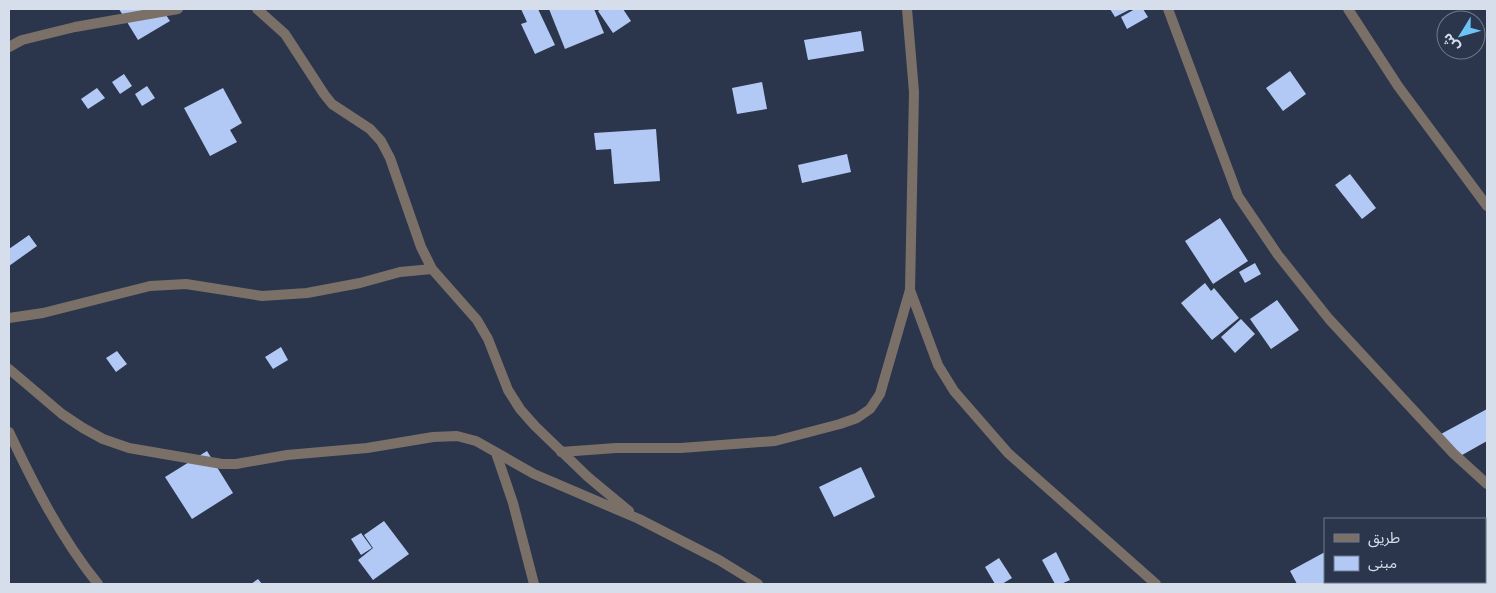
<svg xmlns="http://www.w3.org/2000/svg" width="1496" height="593" font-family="Jost,'Noto Sans Arabic',sans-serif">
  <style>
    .building { fill: #b2c9f5 }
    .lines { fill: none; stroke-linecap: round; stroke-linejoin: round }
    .street { stroke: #7b7068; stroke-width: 10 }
  </style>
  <rect width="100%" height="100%" fill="#2b364c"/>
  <path class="building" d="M119,9H162L170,21L138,40Z
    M521,9H538L555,45L535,54L521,24L527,22Z
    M549,9H594L604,33L565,49Z
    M601,9H623L631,21L613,33L598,11Z
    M1110,9H1131L1115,17Z
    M1135,9H1143L1148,17L1127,29L1121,17Z
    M861,31L864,51L808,60L804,40Z
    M1290,71L1306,94L1283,111L1266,88Z
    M124,74L132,86L120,94L112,82Z
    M762,82L767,109L737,114L732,88Z
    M147,86L155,98L142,106L135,94Z
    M97,88L105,98L88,109L81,99Z
    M223,88L242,123L230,130L237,142L210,156L184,108Z
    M656,129L660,181L614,184L611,149L596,150L594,133Z
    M847,154L851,172L802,183L798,165Z
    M1350,174L1376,208L1362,219L1335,185Z
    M1220,218L1248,261L1213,284L1185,241Z
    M29,235L37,246L9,266V249Z
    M1255,263L1261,274L1245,283L1239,272Z
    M1205,283L1211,291L1214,288L1239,318L1212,340L1181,303Z
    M1277,300L1299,330L1271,349L1250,319Z
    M1241,319L1255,334L1235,353L1221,337Z
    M281,347L288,360L273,369L265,357Z
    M117,351L127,364L116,372L106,358Z
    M1487,409V441L1455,459L1441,434Z
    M207,451L233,493L192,519L165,477Z
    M861,467L875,497L834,517L819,487Z
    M384,521L409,554L373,580L358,560L373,548L364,535Z
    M361,533L372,548L361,555L351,539Z
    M1056,552L1070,580L1061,584H1055L1042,560Z
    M1325,552V582H1349L1350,584H1297L1290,571Z
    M999,558L1012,578L1002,584H995L985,567Z
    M258,579L262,584H251Z"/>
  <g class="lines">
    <path class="street" d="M257,9L285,34L324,94L332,104L370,129L381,141L390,158L421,247L432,269L477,320L488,339L508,390L520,409L535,426L588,477L629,511
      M1168,9L1238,196L1278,255L1329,319L1453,453L1487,484
      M1348,9L1398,86L1487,206
      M9,47L22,40L75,27L178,9
      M910,290L938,365L954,391L1008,453L1156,584
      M9,318L43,313L150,286L186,284L262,296L307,293L360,283L400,272L432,269
      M9,369L62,414L83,428L103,439L129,448L222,464H236L287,455L367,448L433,437L457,436L476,441L534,474L639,519L719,560L758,584
      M9,432C34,485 61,538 98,584
      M561,452L616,448H681L775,441L840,424L857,418L870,409L880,394L910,290L914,92L907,9
      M496,453L513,503L534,584"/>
  </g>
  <rect width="1496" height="593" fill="none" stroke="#d6ddeb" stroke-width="20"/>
  <rect x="1324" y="518" width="162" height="65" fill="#2b364c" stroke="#6f798c"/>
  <rect x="1334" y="534" width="25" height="8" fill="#7b7068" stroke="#6f798c"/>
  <text x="1368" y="543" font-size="15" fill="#d6ddeb">طريق</text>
  <rect x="1334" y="556" width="25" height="15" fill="#b2c9f5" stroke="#6f798c"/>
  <text x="1368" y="568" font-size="15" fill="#d6ddeb">مبنى</text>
  <g transform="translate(1461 35) rotate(233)"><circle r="24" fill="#2b364c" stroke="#6f798c"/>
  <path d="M0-4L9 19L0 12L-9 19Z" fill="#6fc2f4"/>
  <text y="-8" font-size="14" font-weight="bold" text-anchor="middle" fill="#d6ddeb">ش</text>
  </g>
</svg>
